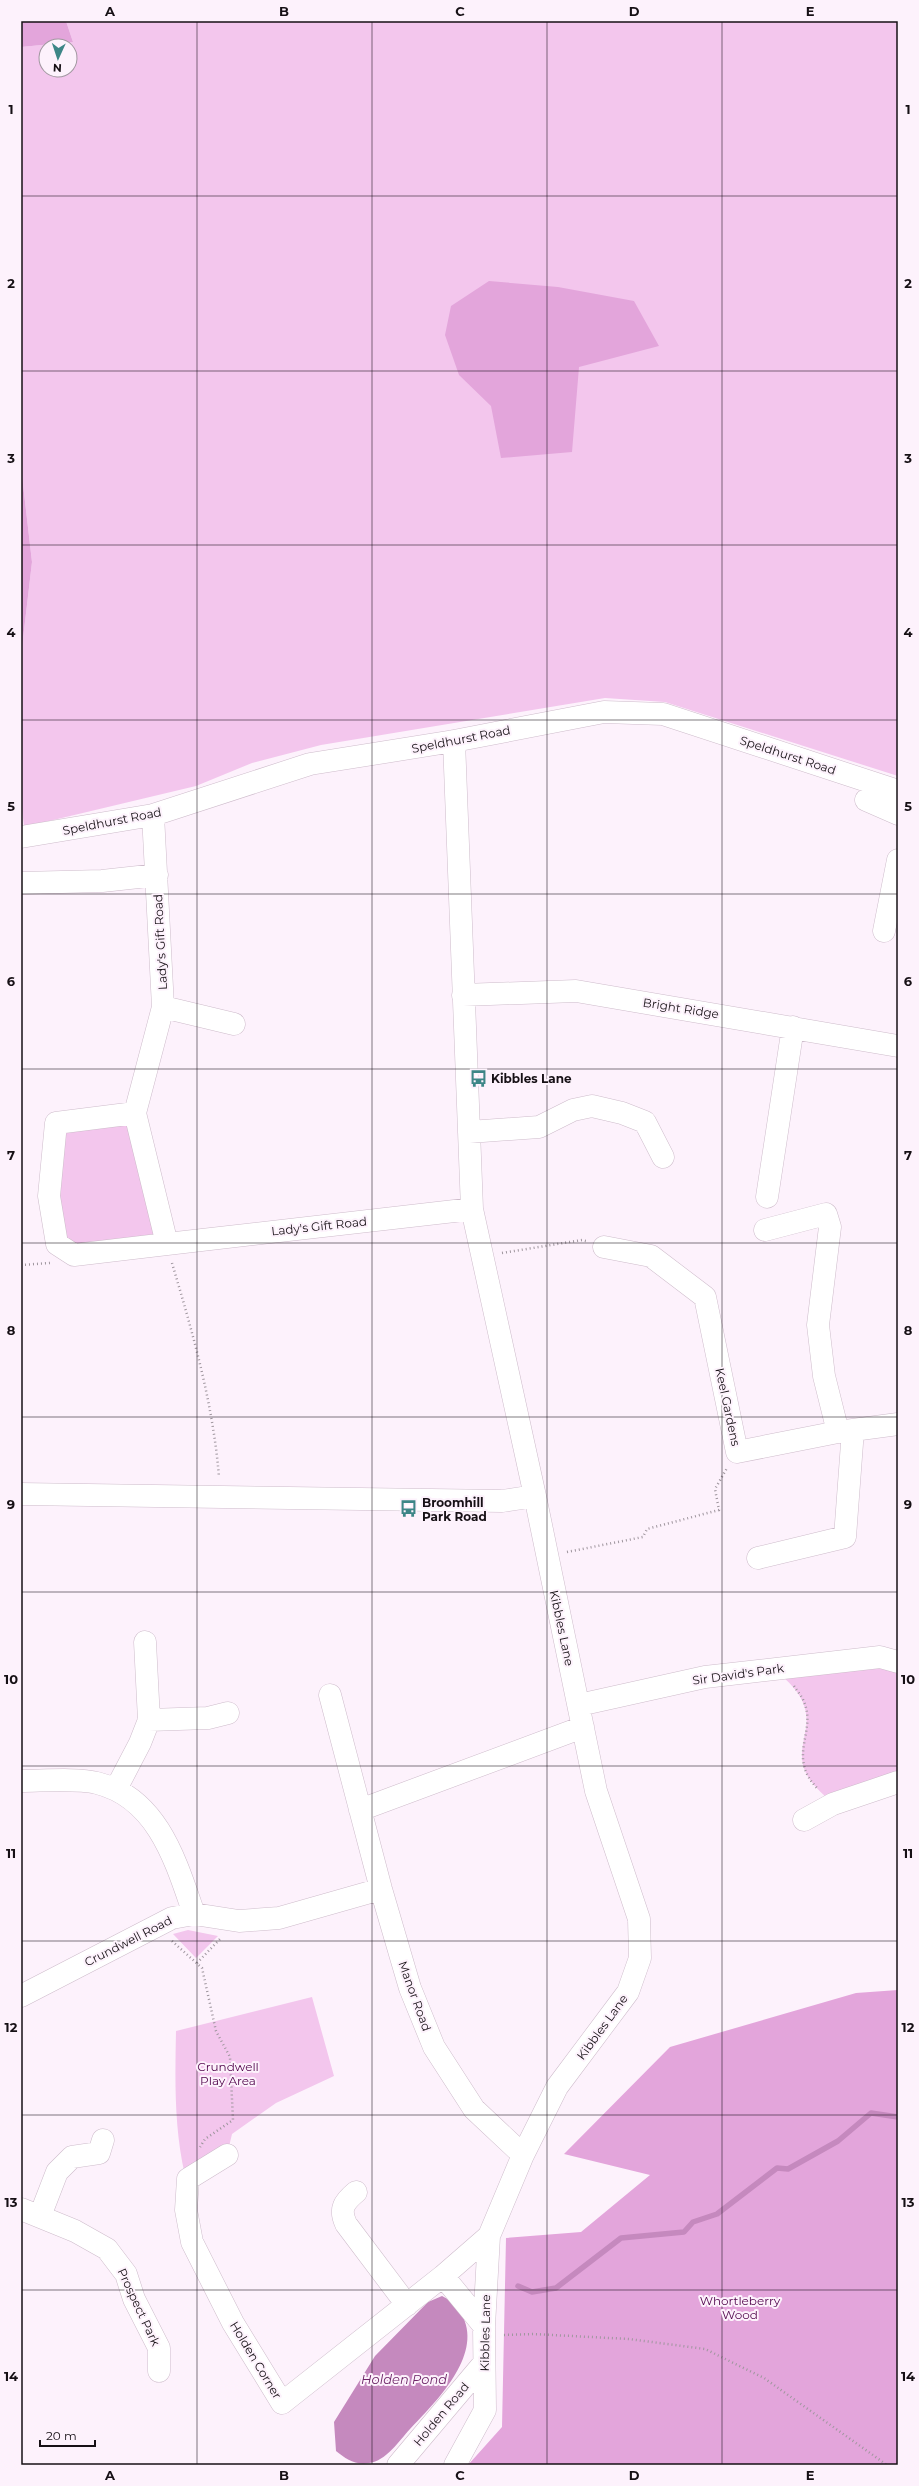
<svg xmlns="http://www.w3.org/2000/svg" width="919" height="2486" font-family="Montserrat,sans-serif">
  <style>
    .green { fill: #f3c6ed; fill-rule: evenodd }
    .forest { fill: #e3a5db }
    .water { fill: #c589be }
    .lines { fill: none; stroke-linecap: round; stroke-linejoin: round }
    .stream { stroke: #c589be; stroke-width: 5.5 }
    .minor-casing { stroke: #cebccb; stroke-width: 23 }
    .path { stroke: #9f969e; stroke-width: 2.5; stroke-dasharray: 1 3; stroke-linecap: butt }
    .minor { stroke: #fff; stroke-width: 22 }
    .grid { fill: none; stroke: #161015; stroke-width: 1; stroke-opacity: 0.55 }
    .labels { text-anchor: middle; dominant-baseline: central; stroke-width: 4; stroke-linejoin: round; paint-order: stroke }
    .street-label { font-size: 12px; fill: #161015; stroke: #fdf2fc }
    .poi-label { font-size: 12px; font-weight: bold; fill: #161015; stroke: #fdf2fc; text-anchor: start }
    .park-label { font-size: 12px; fill: #51054c; stroke: #fdf2fc }
    .water-label { font-size: 13px; font-style: italic; fill: #6d2567; stroke: #fdf2fc }
    .neatline { fill: none; stroke: #161015; stroke-width: 1.5 }
    .grid-label { font-size: 13px; text-anchor: middle; font-weight: bold; fill: #161015 }
  </style>
  <rect width="100%" height="100%" fill="#fdf2fc"/>
  <path class="green" d="M66,21H898V776L665,702L605,698L321,745L252,763L196,786L24,827L21,799V656L32,562L21,467V47L73,42ZM46,46H70V70H46Z
    M135,1113L167,1244H57L56,1123Z
    M898,1662V1782L833,1804C821,1792 807,1781 803,1765C800,1752 804,1741 806,1728C810,1701 793,1685 774,1669Z
    M188,1930L218,1936L196,1958L173,1934Z
    M312,1997L334,2076L276,2103L232,2134L227,2155L185,2175C174,2128 175,2079 176,2031Z"/>
  <path class="forest" d="M21,21H66L73,42L21,47Z
    M489,281L558,287L634,301L659,346L579,367L572,452L501,458L491,406L459,375L445,335L451,306Z
    M21,467L32,562L21,656Z
    M898,1990V2465H468L502,2427L506,2238L581,2232L650,2175L564,2154L670,2047L856,1993Z"/>
  <path class="water" d="M442,2296C454,2302 457,2305 463,2317C482,2356 436,2402 410,2429C399,2441 386,2461 369,2463C354,2465 346,2459 336,2451L334,2422L375,2356L428,2302Z"/>
  <g class="lines">
    <path class="stream" d="M518,2286L532,2292L556,2288L621,2238L684,2232L693,2222L717,2214L777,2168L788,2169L838,2141L871,2113L898,2117"/>
    <defs>
      <path id="minor" d="M454,741L472,1209L535,1496L596,1791L639,1919L640,1958L628,1992L557,2087L523,2155L489,2236L484,2326L485,2410L455,2465
        M866,800L898,814
        M153,815L163,1007L135,1113L167,1244L472,1209
        M21,837L153,815L310,764L454,741L604,712L663,714L898,791
        M21,883L102,881L157,875
        M884,931L898,860
        M463,995L576,991L898,1046
        M163,1007L234,1024
        M135,1113L56,1123L49,1196L57,1244L74,1255L167,1244
        M469,1132L539,1127L573,1110L592,1106L622,1113L645,1122L663,1157
        M767,1197L793,1027
        M765,1230L826,1214L830,1227L818,1325L824,1376L838,1432
        M604,1247L651,1256L705,1297L737,1452L838,1432L898,1424
        M21,1494L502,1501L535,1496
        M758,1558L845,1537L853,1430
        M330,1695L381,1889L410,1988L434,2047L474,2109L523,2155
        M579,1705L705,1677L880,1657L898,1662
        M149,1720L208,1718L228,1713
        M21,1781C42,1781 78,1778 97,1783C158,1798 176,1862 194,1914
        M116,1789L140,1743L149,1720L145,1642
        M360,1810L583,1727
        M804,1820L833,1804L898,1782
        M21,1996L172,1918L194,1914L239,1921L279,1918L381,1889
        M227,2155L188,2179L186,2210L192,2242L233,2323L282,2403L443,2276L489,2236
        M356,2192C344,2202 339,2209 346,2224L407,2305
        M21,2209L75,2231L107,2249L126,2274L134,2299L159,2348V2371
        M40,2216L57,2172L72,2157L99,2153L103,2140
        M443,2276L484,2326
        M398,2465L484,2363"/>
    </defs>
    <use href="#minor" class="minor-casing"/>
    <path class="path" d="M502,1253L582,1240L586,1241
      M172,1263C193,1334 213,1403 219,1477
      M21,1265L50,1263
      M567,1552L643,1537L647,1529L719,1510L715,1489L727,1468
      M794,1686C797,1691 802,1696 804,1702C817,1732 786,1757 818,1789
      M172,1941L202,1968L216,2031L230,2057L233,2120L205,2139L200,2147
      M197,1963L221,1938
      M504,2335L533,2334L629,2339L705,2349L764,2378L887,2465"/>
    <use href="#minor" class="minor"/>
  </g>
  <path class="grid" d="M197,21V2465M372,21V2465M547,21V2465M722,21V2465M21,196H898M21,371H898M21,545H898M21,720H898M21,894H898M21,1069H898M21,1243H898M21,1417H898M21,1592H898M21,1766H898M21,1941H898M21,2115H898M21,2290H898"/>
  <defs>
    <symbol id="bus-bare" viewBox="-9 -9 18 18"><path d="M-5-6H5V4H4V6H2V4H-2V6H-4V4H-5ZM-3.5-4V0h7V-4ZM-3.5 1.2v1.5H-2V1.2ZM2 1.2v1.5H3.5V1.2Z" fill="#3d8687" stroke="#fdf2fc" stroke-width="2.5" paint-order="stroke"/></symbol>
  </defs>
  <g fill-rule="evenodd">
    <use href="#bus-bare" x="466" y="1066" width="25" height="25"/>
    <use href="#bus-bare" x="396" y="1496" width="25" height="25"/>
  </g>
  <g class="labels">
    <g class="street-label">
      <text transform="translate(461 739) rotate(-11)">Speldhurst Road</text>
      <text transform="translate(788 755) rotate(18)">Speldhurst Road</text>
      <text transform="translate(112 821) rotate(-11)">Speldhurst Road</text>
      <text transform="translate(160 942) rotate(-93)">Lady's Gift Road</text>
      <text transform="translate(681 1008) rotate(9)">Bright Ridge</text>
      <text transform="translate(319 1226) rotate(-6)">Lady's Gift Road</text>
      <text transform="translate(728 1407) rotate(78)">Keel Gardens</text>
      <text transform="translate(562 1628) rotate(78)">Kibbles Lane</text>
      <text transform="translate(738 1674) rotate(-8)">Sir David's Park</text>
      <text transform="translate(128 1941) rotate(-27)">Crundwell Road</text>
      <text transform="translate(415 1996) rotate(70)">Manor Road</text>
      <text transform="translate(602 2027) rotate(-54)">Kibbles Lane</text>
      <text transform="translate(139 2307) rotate(65)">Prospect Park</text>
      <text transform="translate(485 2333) rotate(-89)">Kibbles Lane</text>
      <text transform="translate(256 2360) rotate(59)">Holden Corner</text>
      <text transform="translate(441 2414) rotate(-50)">Holden Road</text>
    </g>
    <g class="poi-label">
      <text x="491" y="1078">Kibbles Lane</text>
      <text x="422" y="1502">Broomhill<tspan x="422" dy="14">Park Road</tspan></text>
    </g>
    <g class="park-label">
      <text x="228" y="2066">Crundwell<tspan x="228" dy="14">Play Area</tspan></text>
      <text x="740" y="2300">Whortleberry<tspan x="740" dy="14">Wood</tspan></text>
    </g>
    <g class="water-label">
      <text x="404" y="2379">Holden Pond</text>
    </g>
  </g>
  <rect width="919" height="2486" fill="none" stroke="#fdf2fc" stroke-width="44"/>
  <g transform="translate(58 58) rotate(183)"><circle r="19" fill="#fdf2fc" stroke="#a198a0"/>
  <path d="M0-3L7 15L0 10L-7 15Z" fill="#3d8687"/>
  <text y="-6" font-size="11" font-weight="bold" text-anchor="middle" fill="#161015">N</text>
  </g>
  <path d="M40 2440v6h55v-6" fill="none" stroke="#161015" stroke-width="2"/>
  <text x="46" y="2440" font-size="12" fill="#161015" stroke="#fdf2fc" stroke-width="3" paint-order="stroke">20 m</text>
  <rect x="22" y="22" width="875" height="2442" class="neatline"/>
  <g class="grid-label">
    <text x="110" y="16">A</text>
    <text x="284" y="16">B</text>
    <text x="460" y="16">C</text>
    <text x="634" y="16">D</text>
    <text x="810" y="16">E</text>
    <text x="11" y="114">1</text>
    <text x="908" y="114">1</text>
    <text x="11" y="288">2</text>
    <text x="908" y="288">2</text>
    <text x="11" y="463">3</text>
    <text x="908" y="463">3</text>
    <text x="11" y="637">4</text>
    <text x="908" y="637">4</text>
    <text x="11" y="811">5</text>
    <text x="908" y="811">5</text>
    <text x="11" y="986">6</text>
    <text x="908" y="986">6</text>
    <text x="11" y="1160">7</text>
    <text x="908" y="1160">7</text>
    <text x="11" y="1335">8</text>
    <text x="908" y="1335">8</text>
    <text x="11" y="1509">9</text>
    <text x="908" y="1509">9</text>
    <text x="11" y="1684">10</text>
    <text x="908" y="1684">10</text>
    <text x="11" y="1858">11</text>
    <text x="908" y="1858">11</text>
    <text x="11" y="2032">12</text>
    <text x="908" y="2032">12</text>
    <text x="11" y="2207">13</text>
    <text x="908" y="2207">13</text>
    <text x="11" y="2381">14</text>
    <text x="908" y="2381">14</text>
    <text x="110" y="2480">A</text>
    <text x="284" y="2480">B</text>
    <text x="460" y="2480">C</text>
    <text x="634" y="2480">D</text>
    <text x="810" y="2480">E</text>
  </g>
</svg>
